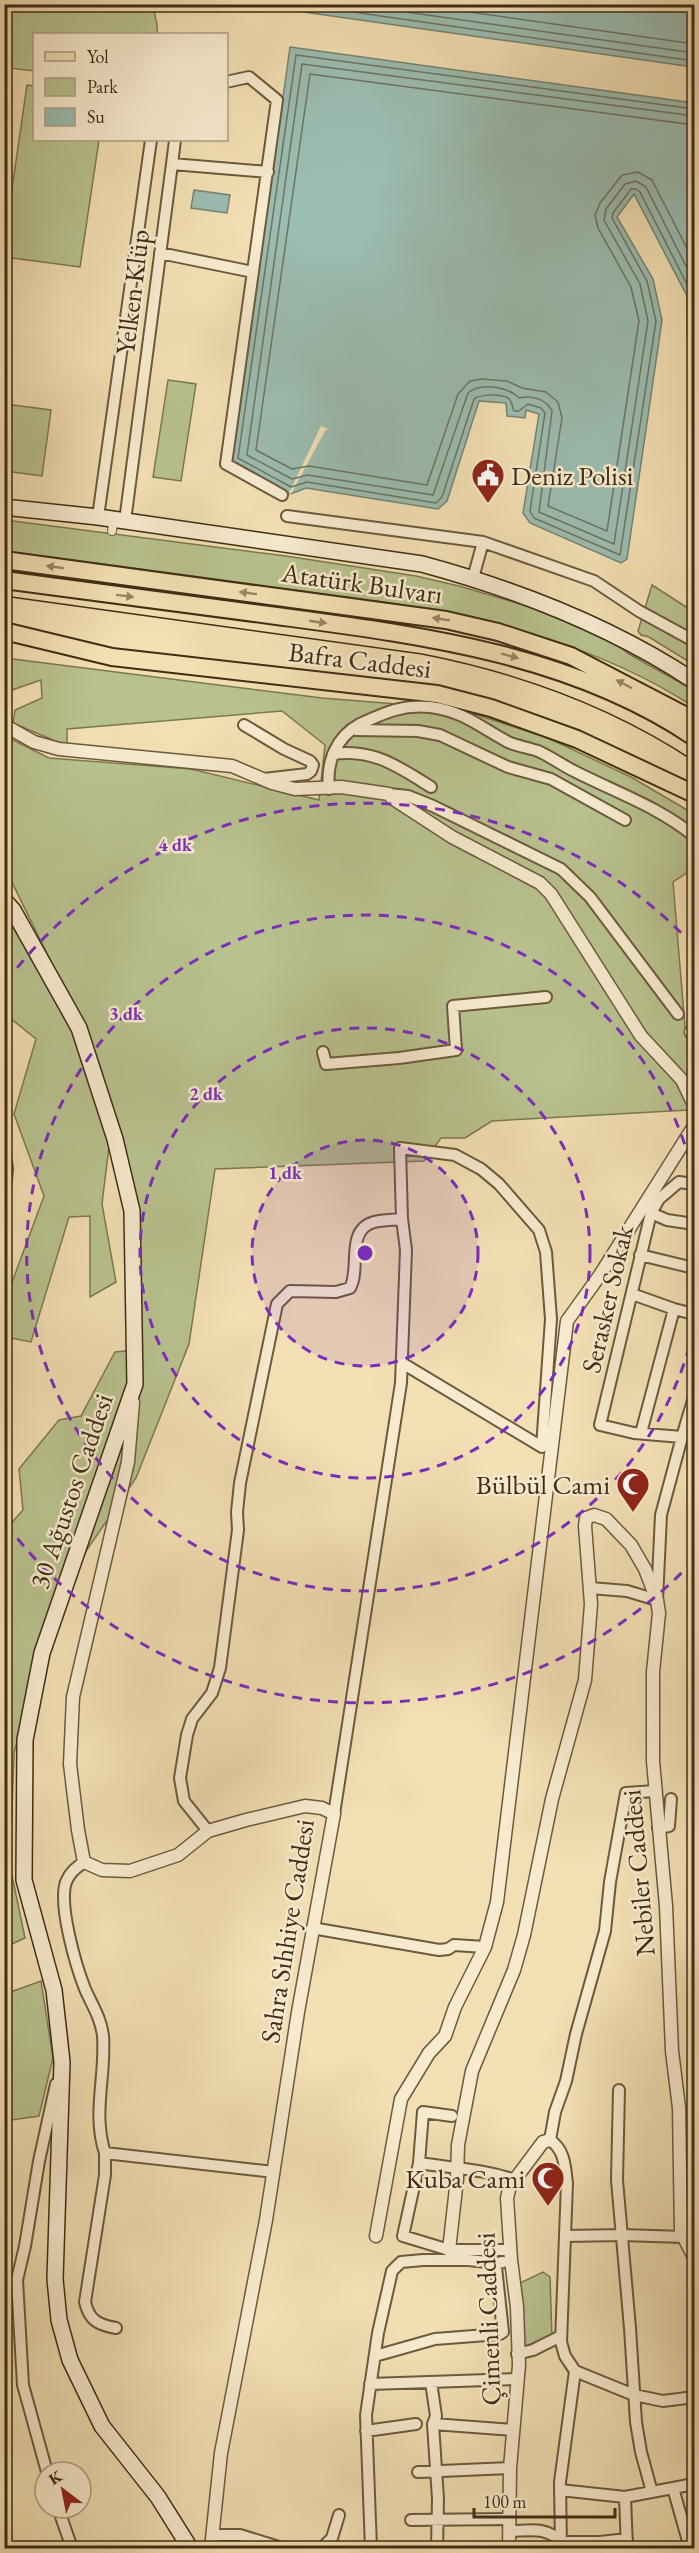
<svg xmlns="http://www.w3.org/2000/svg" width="699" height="2553" font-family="'EB Garamond',serif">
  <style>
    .green { fill: #b8c28f; stroke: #7c7852; stroke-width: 1.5 }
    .water { fill: #9bbcb0; stroke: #768372; stroke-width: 1.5 }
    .pier { fill: #f2dfb3 }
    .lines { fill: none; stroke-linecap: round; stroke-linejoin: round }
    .shore { stroke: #6d7462; stroke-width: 1.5 }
    .pedestrian-casing { stroke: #6c5a3c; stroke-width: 10 }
    .minor-casing { stroke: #6c5a3c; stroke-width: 14 }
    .tertiary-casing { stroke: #6c5a3c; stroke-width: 15 }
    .secondary-casing { stroke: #3f2d15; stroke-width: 18 }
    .primary-casing { stroke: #3f2d15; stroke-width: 20 }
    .pedestrian { stroke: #f7eace; stroke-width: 8 }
    .minor { stroke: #f7eace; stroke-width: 10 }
    .tertiary { stroke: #f7eace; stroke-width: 12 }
    .secondary { stroke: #f7eace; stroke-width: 15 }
    .primary { stroke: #f2dfb3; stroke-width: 16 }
    .tram { stroke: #3f2d15; stroke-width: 1.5 }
    .oneway { fill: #988664 }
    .ring { fill: none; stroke: #7b2cbf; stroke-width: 3; stroke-dasharray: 10 8 }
    .labels { text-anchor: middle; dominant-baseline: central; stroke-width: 5; stroke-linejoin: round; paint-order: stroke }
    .street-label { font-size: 27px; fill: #3f2d15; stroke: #f7eace }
    .poi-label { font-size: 27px; fill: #3f2d15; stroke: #f7eace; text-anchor: end }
    .centre { fill: #7b2cbf; stroke: #f7eace; stroke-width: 3 }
    .ring-label { font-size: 18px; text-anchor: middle; font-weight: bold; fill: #7b2cbf; stroke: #f7eace; stroke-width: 5; stroke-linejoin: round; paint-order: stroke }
  </style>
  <rect width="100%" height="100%" fill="#f2dfb3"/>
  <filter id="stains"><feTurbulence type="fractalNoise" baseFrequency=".00333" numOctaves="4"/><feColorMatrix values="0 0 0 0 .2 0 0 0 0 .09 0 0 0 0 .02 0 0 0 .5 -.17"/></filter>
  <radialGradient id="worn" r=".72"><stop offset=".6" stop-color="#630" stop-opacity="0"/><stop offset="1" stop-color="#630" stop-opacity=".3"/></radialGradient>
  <path class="green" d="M5,4L154,5C153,16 159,23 157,34H34V71L9,68L5,97Z
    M27,85L34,86V140H99L80,267L5,257V237Z
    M168,380L196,384L181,481L153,477Z
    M5,404L51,410L42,476L5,471Z
    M5,520L286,556L416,576L459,586L524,605L570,622L616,644L629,654L690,688L694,692V707C599,645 488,618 377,601L5,551Z
    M652,585L694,612V665L649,637L641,635L638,631Z
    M5,658L322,698L459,709L548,738L631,777L694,814V868L673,882L685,1027L694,1063V1103L689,1110L492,1121L465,1138H441L424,1161L215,1169L189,1344L136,1478L52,1601L14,1753L10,1866L25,1938L12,1944L4,1926L5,1530L23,1510L19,1469L59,1420L81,1416L115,1352L137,1350L136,1207L80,1021L5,868V736L49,758L191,769L319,800L325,745L282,711L67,729V746L13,723L15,710L42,698L41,680L9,691L5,686Z
    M5,911L71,1028L110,1138L102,1204L116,1282L90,1297V1216L69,1217L31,1342L5,1337L4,1304L44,1196L14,1114L36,1039L5,1014Z
    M41,1981L53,2058L39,2116L5,2121V1994Z
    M543,2272L550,2277L552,2338L521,2350L518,2284Z"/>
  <path class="water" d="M254,5H694V67L679,65Z
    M290,47L694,103V345L687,337V296L634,194L617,217L653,279L662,320L627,559L621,563L530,523L523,513L539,414L526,410L525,418L507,416L506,403L479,401L447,501L438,509L306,488L291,494L232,463Z
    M194,190L230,195L227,213L191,208Z"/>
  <path class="pier" d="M321,426L328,429L325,431L291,494L289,493Z"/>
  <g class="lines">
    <path class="shore" d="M297,4L694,61
      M350,4L694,53
      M413,4L694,44
      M694,109L296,55L238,458L291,487L307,482L436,503L442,497L474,399C480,394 501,394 508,398C512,400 512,407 514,411H519L528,404L541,408L545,413L530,511L534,518L620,555L656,321L647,281L612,218L613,213L631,189H636L640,192L692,294L694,336
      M694,116L302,64L247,455L292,479L308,475L433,495L468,393C481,382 509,387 519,398C532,395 546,399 552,411L539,512L614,544L648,321L640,284L604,220L606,209L625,184L636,181L646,187L694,282
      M694,125L310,74L256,450L292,469L309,466L427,485L458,394L470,381L481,379L507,381L522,388L546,392L558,402L562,418L548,506L607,531L639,321L631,287L598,228L595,215L600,203L622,175L638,172L652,180L694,262"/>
    <defs>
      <path id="pedestrian" d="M112,531L114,517"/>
      <path id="minor" d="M226,82L249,77L277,100L226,464L282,495
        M172,164L175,140
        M160,253L253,272
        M287,516L483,542L594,581L639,611L694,641
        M98,517L151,140
        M125,521L172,164L268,172
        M473,578L483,542
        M244,725L284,749L310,761L313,765L311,771L307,774L264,779
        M356,730L418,731L440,735L508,767L551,779L625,820
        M333,754C373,748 399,767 431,787
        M329,789C326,762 336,737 360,724C384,713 403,704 430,707C463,711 480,727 508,742C517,746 529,748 538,751C551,757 562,765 574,771C615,792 659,807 694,836
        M389,794L408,796L433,806L561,869L590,897L678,1014
        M323,1052L326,1064L399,1058L456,1050L453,1006L546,997
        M4,1145L7,1169L4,1201
        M694,1184L679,1182L659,1199L651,1213L600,1425L634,1433L682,1437L694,1397
        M651,1213L667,1220L694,1224
        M640,1255L694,1268
        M632,1294L674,1309L694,1314
        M641,1433L674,1309
        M590,1588L627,1591L657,1600L661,1515L682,1437
        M655,1791L626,1793L610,1882L605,1931L576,2034L566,2081L555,2112L550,2140C565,2150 565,2167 567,2183L561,2342L565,2356L575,2371L634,2395L663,2401L694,2397
        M334,1814L401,1383L406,1250L402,1219
        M658,1828L669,1826L671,1799
        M208,1831L184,1801L180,1778L187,1735L192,1719L212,1693L220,1668L238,1530L237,1512L240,1483L277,1304L290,1291L336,1292L350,1288C361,1269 345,1230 374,1222C382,1220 393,1220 402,1219L400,1148L455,1155L481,1169L499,1184L539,1230L546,1252L551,1319L542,1447L402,1363
        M84,1862C76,1868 70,1872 66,1882C58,1905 76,1966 85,1989C92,2005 101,2018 103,2036C106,2076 92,2114 105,2153L274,2172
        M312,1928L439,1950L448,1949L454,1945L485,1947
        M619,2090L617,2180L630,2328L636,2422L641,2452L652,2492
        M452,2116L423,2112L419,2163L403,2236L449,2250H510
        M105,2153V2175L85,2302C89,2320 98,2325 116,2328
        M419,2163C451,2168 483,2169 515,2180
        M565,2236L622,2235L684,2237
        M517,2354L533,2350L561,2336
        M375,2356L435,2339L500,2334L503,2332L496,2267L498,2263L503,2262
        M431,2382L436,2416L433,2424L438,2499L437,2548
        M370,2384L518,2379
        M433,2424L513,2430
        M366,2431L416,2424
        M47,2472L23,2385L17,2280L25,2246L39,2161L56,2084
        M418,2472L510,2468
        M673,2488L694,2484
        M560,2490L625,2497
        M58,2508L72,2548
        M411,2520L509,2519
        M510,2531C529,2531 546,2526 561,2542H600L627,2539
        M213,2535H240L282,2548
        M322,2548L332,2538L339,2515
        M371,2548L366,2415L378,2333L392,2271L401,2262L423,2260H468L498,2263
        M561,2548L560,2482L575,2371
        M627,2548L625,2497L673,2488L690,2548"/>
      <path id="tertiary" d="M4,725L34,742L59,749L232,766L272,783L295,789L341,787L389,794L392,798L452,837L540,883L551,894L641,1036L682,1080L694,1105
        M691,1032L694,1037
        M133,1402L128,1462L73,1697L70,1764L78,1830L84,1862L102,1870L130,1871L178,1855L208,1831L246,1820L305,1806L322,1808L334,1814L298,2012L266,2220L221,2453L211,2548
        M376,2236L401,2099L429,2053L445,2036L455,2007L485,1947L497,1902L567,1321L600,1275L694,1126
        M449,2250L457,2179L458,2145L472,2071L514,1970L524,1935L552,1799L585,1680L591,1604L585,1526L586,1518L594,1515L606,1519L631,1545L645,1569L657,1600L659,1613L653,1672V1761L666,1906L672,2051L679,2108L681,2232L694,2257
        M509,2548L510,2468L519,2365L517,2307L511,2260L507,2198L510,2186L543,2142L550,2140"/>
      <path id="secondary" d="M4,507L98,517L422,564C518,590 611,626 694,681
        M4,900L13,910L79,1028L115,1139L132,1211L135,1384L42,1653L25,1740L24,1880L54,1990L62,2062L55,2279L59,2320L70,2360L102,2426L158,2497L190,2548"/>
      <path id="primary" d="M4,560L446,620L498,632L571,656L694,720
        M4,580C98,593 191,605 284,617C426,636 572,655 694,737
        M4,631L112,657L437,694L491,708L577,739L694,794"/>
    </defs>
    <use href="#pedestrian" class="pedestrian-casing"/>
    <use href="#minor" class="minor-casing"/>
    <use href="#tertiary" class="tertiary-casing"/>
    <use href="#secondary" class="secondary-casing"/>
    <use href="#primary" class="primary-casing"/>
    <use href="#pedestrian" class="pedestrian"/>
    <use href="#minor" class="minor"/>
    <use href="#tertiary" class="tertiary"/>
    <use href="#secondary" class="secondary"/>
    <use href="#primary" class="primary"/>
    <path class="tram" d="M4,596L422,654C519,673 611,706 694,761"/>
  </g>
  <defs><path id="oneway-solid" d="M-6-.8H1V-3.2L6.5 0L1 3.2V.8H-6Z" transform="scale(1.5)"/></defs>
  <g class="oneway">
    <use href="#oneway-solid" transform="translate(55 567) rotate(-172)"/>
    <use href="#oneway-solid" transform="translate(248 593) rotate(-172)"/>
    <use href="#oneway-solid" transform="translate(125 596) rotate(7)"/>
    <use href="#oneway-solid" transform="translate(441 619) rotate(-171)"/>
    <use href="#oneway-solid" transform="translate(318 622) rotate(8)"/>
    <use href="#oneway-solid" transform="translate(510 656) rotate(15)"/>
    <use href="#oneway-solid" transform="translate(624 684) rotate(-152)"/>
  </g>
  <circle cx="365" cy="1253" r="113" fill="#7b2cbf" fill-opacity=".12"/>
  <g class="ring">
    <circle cx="365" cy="1253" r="113"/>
    <circle cx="365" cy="1253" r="225"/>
    <path d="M694 1329A338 338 0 1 1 694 1177"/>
    <path d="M694 1560A450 450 0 0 1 6 1524M6 982A450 450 0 0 1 694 946"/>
  </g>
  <defs>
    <symbol id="civic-pin" viewBox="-11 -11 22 30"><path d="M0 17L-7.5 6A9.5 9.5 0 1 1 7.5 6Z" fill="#8f2418" stroke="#f7eace"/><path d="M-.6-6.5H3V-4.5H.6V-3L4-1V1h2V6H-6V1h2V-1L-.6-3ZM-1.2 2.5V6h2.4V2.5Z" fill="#fff"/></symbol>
    <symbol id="mosque-pin" viewBox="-11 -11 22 30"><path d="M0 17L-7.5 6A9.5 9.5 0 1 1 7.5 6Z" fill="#8f2418" stroke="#f7eace"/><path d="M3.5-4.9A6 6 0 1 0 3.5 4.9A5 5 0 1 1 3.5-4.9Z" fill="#fff"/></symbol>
  </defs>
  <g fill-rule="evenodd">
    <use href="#civic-pin" x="469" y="456" width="38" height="52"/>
    <use href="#mosque-pin" x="614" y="1465" width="38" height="52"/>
    <use href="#mosque-pin" x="529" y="2159" width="38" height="52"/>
  </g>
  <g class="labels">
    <g class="street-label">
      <text transform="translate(132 292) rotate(-83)">Yelken Klüp</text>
      <text transform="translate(362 583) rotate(8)">Atatürk Bulvarı</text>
      <text transform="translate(360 660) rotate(7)">Bafra Caddesi</text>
      <text transform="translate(607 1299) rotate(-77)">Serasker Sokak</text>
      <text transform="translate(71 1491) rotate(-71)">30 Ağustos Caddesi</text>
      <text transform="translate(638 1873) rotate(-95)">Nebiler Caddesi</text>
      <text transform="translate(287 1931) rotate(-81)">Sahra Sıhhiye Caddesi</text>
      <text transform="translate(488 2319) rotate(-92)">Çimenli Caddesi</text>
    </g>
    <g class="poi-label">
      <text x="511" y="475" text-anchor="start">Deniz Polisi</text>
      <text x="610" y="1484">Bülbül Cami</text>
      <text x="525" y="2178">Kuba Cami</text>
    </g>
  </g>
  <circle cx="365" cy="1253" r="9" class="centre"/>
  <g class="ring-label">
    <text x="175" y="851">4 dk</text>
    <text x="126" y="1020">3 dk</text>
    <text x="206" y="1100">2 dk</text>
    <text x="285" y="1179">1 dk</text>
  </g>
  <rect width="699" height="2553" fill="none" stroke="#f2dfb3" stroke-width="24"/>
  <rect x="6" y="6" width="687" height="2541" fill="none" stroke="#3f2d15" stroke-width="3"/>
  <rect x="12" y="12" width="675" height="2529" fill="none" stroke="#3f2d15" stroke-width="1.5"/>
  <rect x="33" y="33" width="195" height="108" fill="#f7eace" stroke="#ad9e84" stroke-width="1.5"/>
  <rect x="45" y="52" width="30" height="9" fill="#f2dfb3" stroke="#ad9e84" stroke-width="1.5"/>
  <text x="87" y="63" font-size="18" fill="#3f2d15">Yol</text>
  <rect x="45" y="78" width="30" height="18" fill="#b8c28f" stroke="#ad9e84" stroke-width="1.5"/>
  <text x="87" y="93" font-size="18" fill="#3f2d15">Park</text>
  <rect x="45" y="108" width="30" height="18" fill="#9bbcb0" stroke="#ad9e84" stroke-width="1.5"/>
  <text x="87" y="123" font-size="18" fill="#3f2d15">Su</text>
  <g transform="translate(63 2490) rotate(328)"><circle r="28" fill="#f7eace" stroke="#ad9e84" stroke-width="1.5"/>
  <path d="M0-4.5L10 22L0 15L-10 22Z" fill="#8f2418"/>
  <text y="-9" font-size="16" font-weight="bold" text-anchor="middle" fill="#3f2d15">K</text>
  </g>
  <path d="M474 2508v9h141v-9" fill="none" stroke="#3f2d15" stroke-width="3"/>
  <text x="483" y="2508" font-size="18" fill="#3f2d15" stroke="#f7eace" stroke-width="4.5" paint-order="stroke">100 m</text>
  <rect width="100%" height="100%" filter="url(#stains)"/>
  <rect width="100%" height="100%" fill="url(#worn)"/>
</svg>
